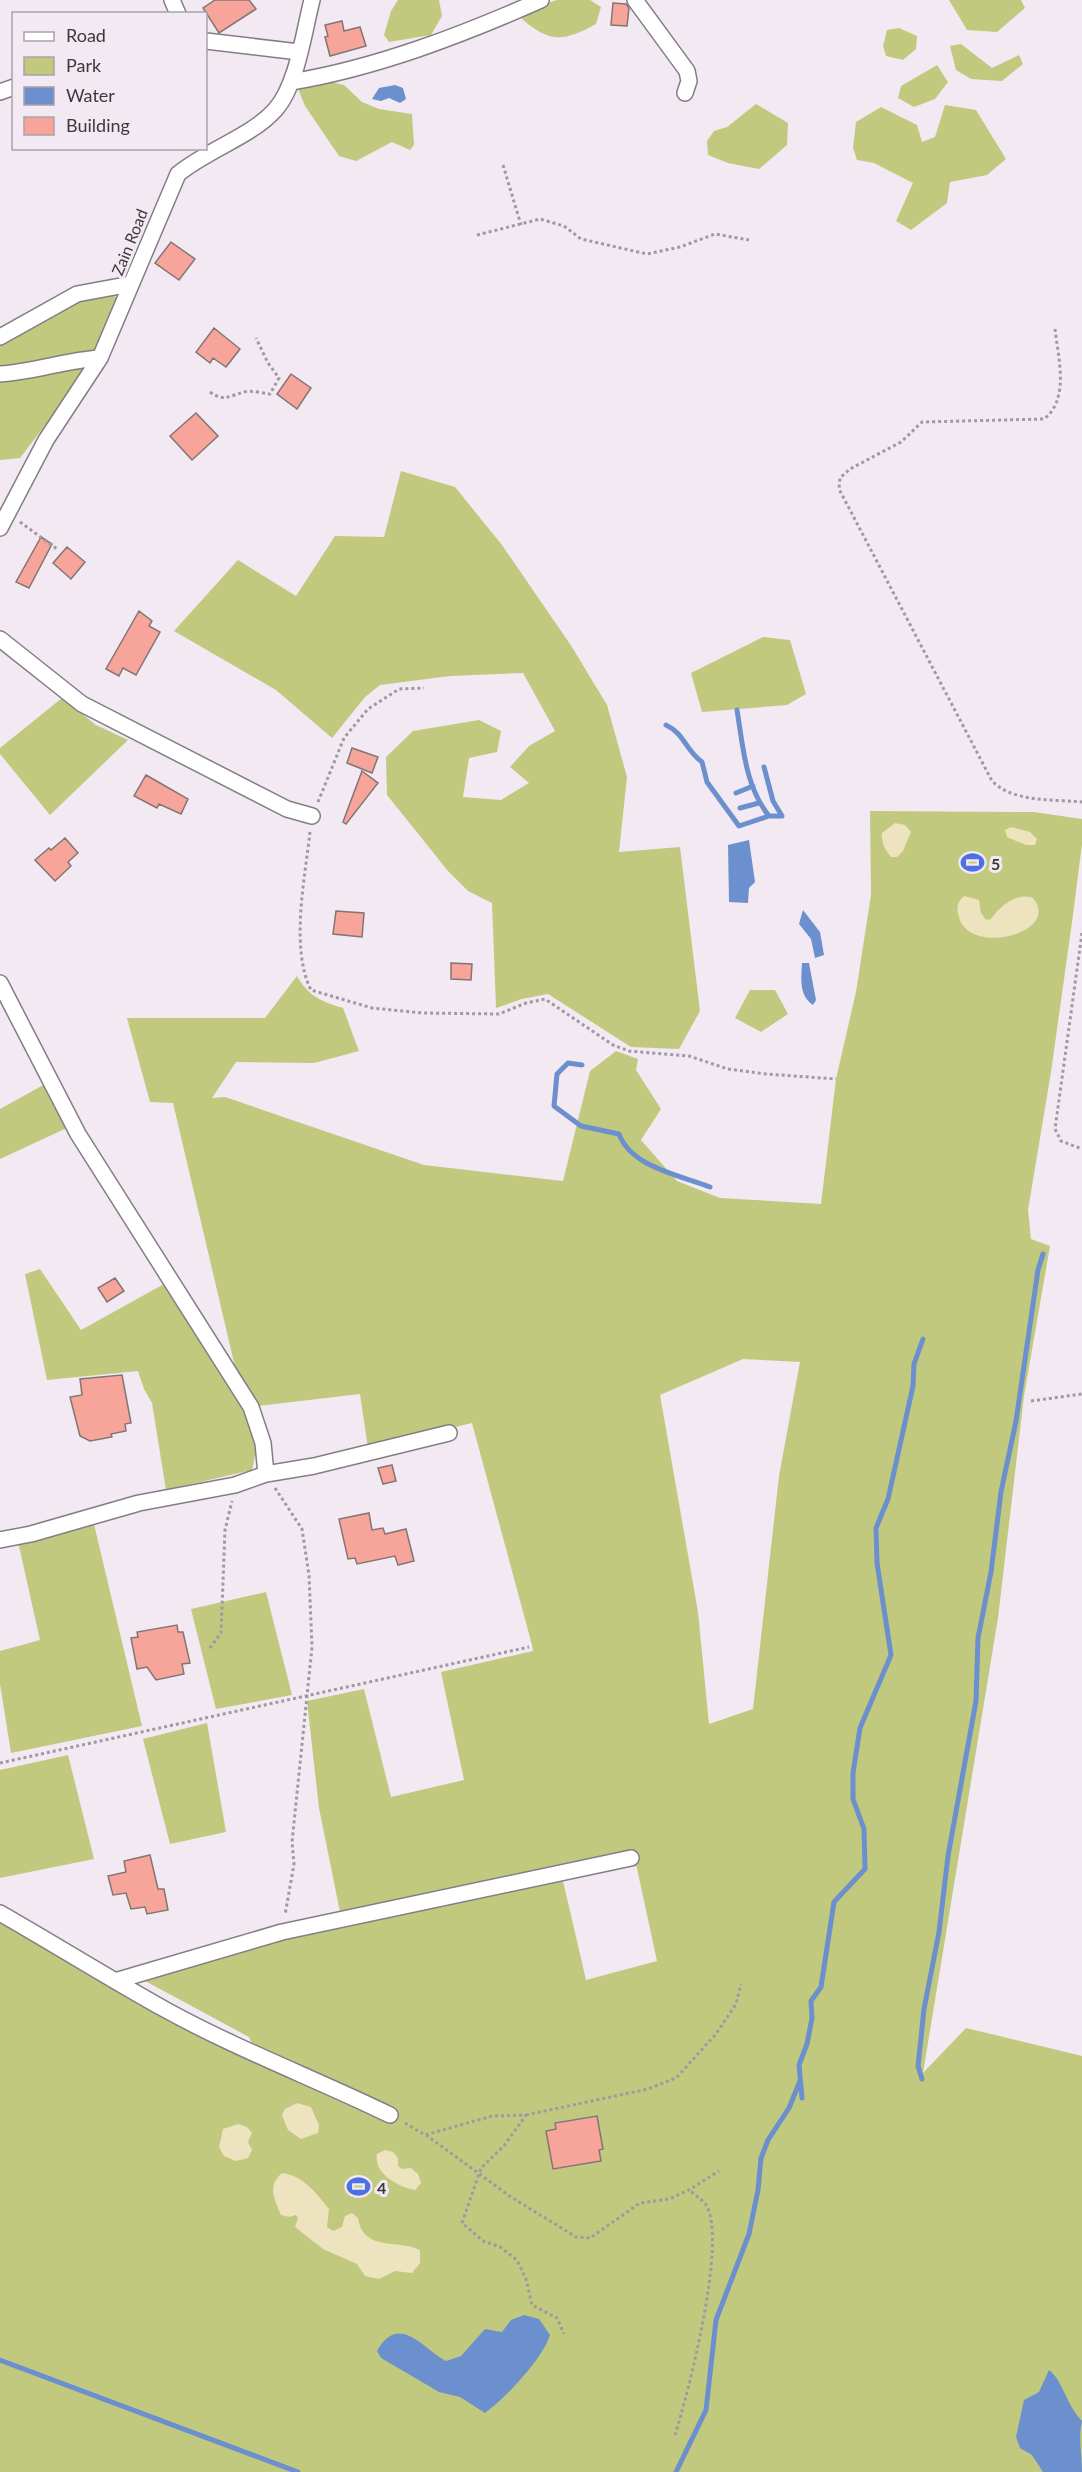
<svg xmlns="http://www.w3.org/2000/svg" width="1082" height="2472" font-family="Lato,sans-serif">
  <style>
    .green { fill: #c1c97f; fill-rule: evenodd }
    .sand { fill: #ede3be }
    .water { fill: #6c90cd }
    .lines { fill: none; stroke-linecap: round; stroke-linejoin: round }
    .stream { stroke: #6c90cd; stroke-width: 5 }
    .building { fill: #f7a49a; stroke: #837574; stroke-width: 1.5 }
    .minor-casing { stroke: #857d86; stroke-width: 18 }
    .path { stroke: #9f99a0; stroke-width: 3; stroke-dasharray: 3 3; stroke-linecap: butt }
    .minor { stroke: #fff; stroke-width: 15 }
    .labels { text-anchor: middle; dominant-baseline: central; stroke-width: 6; stroke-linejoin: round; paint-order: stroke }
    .street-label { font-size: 16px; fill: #3c383c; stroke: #f2e9f3 }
    .poi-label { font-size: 16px; font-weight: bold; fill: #3c383c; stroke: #f2e9f3; text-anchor: start }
  </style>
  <rect width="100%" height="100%" fill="#f2e9f3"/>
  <path class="green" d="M398,0H439L442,16L431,35L389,42L384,35L391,11Z
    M557,0H590L601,7L596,24C563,42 550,43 522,19L526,10Z
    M949,0H1021L1025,8L997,32L967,30Z
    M899,28L917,36L916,49L903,60L886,56L883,46L887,30Z
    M961,44L992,68L1019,55L1023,64L1002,81L971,79L956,70L950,46Z
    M937,65L948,82L935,99L914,107L898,98L901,86Z
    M319,79L344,85L362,102L379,109L412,114L414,145L410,150L392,142L356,161L339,156L305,106L298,89Z
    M756,104L788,123L787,145L759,169L728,163L708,155L707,141L714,131L727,127Z
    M945,105L976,110L1006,159L987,175L950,182L947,203L911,230L896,221L913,183L874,163L857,160L853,148L856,122L881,107L917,125L922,142L935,137Z
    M113,295L124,303L85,373L20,458L0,460V338L65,303Z
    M401,471L455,487L502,545L572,647L607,705L627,777L619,852L680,847L700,1011L679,1049L631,1047L548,994L522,999L496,1008L492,903L468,891L448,871L387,795L386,757L413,731L479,720L501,731L497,752L469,758L463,797L501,800L529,783L510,767L529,746L555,731L523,673L450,676L380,685L365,697L332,738L276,690L174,631L238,560L296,596L335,536L384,537Z
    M763,637L790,640L806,694L787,705L702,712L691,673Z
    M62,698L96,725L128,740L50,815L0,754V748Z
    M870,811L1034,812L1082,819V844L1073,915L1051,1072L1028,1210L1031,1239L1050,1246L1024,1396L998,1618L923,2073L966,2028L1082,2056V2472H0V1922L126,1992L257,2053L249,2037L134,1975L234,1950L563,1881L586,1980L657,1961L633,1850L340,1912L319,1808L307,1701L364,1689L391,1797L464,1780L441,1672L533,1651L532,1645L472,1423L368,1448L360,1394L258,1406L236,1371L173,1103L150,1102L127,1018H265L297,976C308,996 322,1002 343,1008L359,1051L314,1063L236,1062L212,1098L225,1097L424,1165L563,1181L590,1071L616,1051L638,1059L636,1070L661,1109L641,1140L677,1181L720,1198L821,1204L836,1079L856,992L871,895ZM743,1359L800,1362L779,1476L753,1709L709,1724L698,1612L660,1395Z
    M750,990H775L788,1014L761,1032L735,1018Z
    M45,1084L69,1127L0,1159V1109Z
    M40,1269L81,1330L164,1284L239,1396L259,1437L252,1470L166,1490L152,1403L144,1389L138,1371L47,1380L25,1274Z
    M93,1520L142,1726L11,1753L0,1684V1651L40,1640L17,1537Z
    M266,1592L292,1695L216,1709L191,1609Z
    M207,1723L226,1832L170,1844L143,1739Z
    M68,1755L94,1859L0,1878V1770Z"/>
  <path class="sand" d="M895,823L905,825L911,832L903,851L897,857H891C885,850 881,842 882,833Z
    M1011,827L1030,832L1037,839L1035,845H1026L1007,837L1005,830Z
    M964,896L979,900L981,913L986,920L991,919C1000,906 1017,892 1033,898C1062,933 969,957 959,917C956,909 957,902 964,896Z
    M297,2103L311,2107L319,2125L318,2133L301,2139L288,2130L282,2115L285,2109Z
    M238,2124L247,2127L252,2133L248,2142L252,2150L248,2158L236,2161L224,2156L219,2147L223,2129Z
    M385,2150L393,2152L398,2158V2166L402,2169L411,2168L418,2174L421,2183L415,2190C398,2187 373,2173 377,2154Z
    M282,2173C304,2176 316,2193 329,2209L327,2227L333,2231L342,2227L345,2216L352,2213L358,2218C363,2252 398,2239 420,2250V2263L412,2273L395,2271L379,2279L365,2276L357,2264L323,2249L295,2227L298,2218L296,2215L289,2217L281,2215C274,2198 267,2186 282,2173Z"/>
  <path class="water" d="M395,85L403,88L406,99L400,103L389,98L381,101L372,99L379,88Z
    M749,840L755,882L749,888L748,903L729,902L728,845Z
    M803,910L820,932L824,955L815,958L811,939L799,924Z
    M802,963H809L816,1000L813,1005C799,996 801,979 802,963Z
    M524,2315L539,2319L550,2335C543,2358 506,2398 485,2413L460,2397L439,2392L381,2358L377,2351C399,2312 423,2349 446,2361L461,2356L485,2329L502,2332L511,2320Z
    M1049,2370C1062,2379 1067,2406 1082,2421C1078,2437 1082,2455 1082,2472H1043L1032,2455L1020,2448L1016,2437L1024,2400L1039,2392Z"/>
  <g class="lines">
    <path class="stream" d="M737,710C743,746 745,786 769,816H782L773,801L764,767
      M666,725C685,734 685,750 702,762L707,782L739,826L769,816
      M736,793L753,786
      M740,808L759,803
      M582,1065L568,1063L557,1074L554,1106L581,1126L619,1134C631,1167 679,1175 710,1187
      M922,2079L918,2066L924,2009L939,1932L948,1856L976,1701L978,1638L991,1572L1001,1492L1016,1421L1038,1270L1043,1254
      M802,2098L799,2065L807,2044L812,2018L811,2001L821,1987L834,1902L865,1869L864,1829L853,1799V1773L860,1728L891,1655L877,1563L876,1528L888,1499L913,1386L914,1364L923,1339
      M0,2360L298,2472
      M676,2472L706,2410L716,2320L749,2234L758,2190L761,2158L768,2140L789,2108L800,2081"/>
  </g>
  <path class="building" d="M215,0H249L256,9L219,33L203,8Z
    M613,3L626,4L629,8L627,26L611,25Z
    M342,21L344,31L360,27L366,46L330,56L325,37L328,36L325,25Z
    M171,242L195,259L179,280L155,263Z
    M214,328L240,349L226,367L213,358L210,363L196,352Z
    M291,374L311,388L297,409L277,394Z
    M196,413L218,436L192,460L170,436Z
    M41,537L52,544L29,588L16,582Z
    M67,547L85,562L71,579L53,563Z
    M139,611L152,621L149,626L160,632L136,675L123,668L119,676L106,669Z
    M352,748L378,757L372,773L347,763Z
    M362,771L378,783L346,824L343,822Z
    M146,775L188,799L181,814L159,804L157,808L134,796Z
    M65,838L78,853L68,862L71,866L55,881L35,860L49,848L51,850Z
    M336,911L364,913L362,937L333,934Z
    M451,963L472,964L471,980L451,979Z
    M115,1278L124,1291L107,1302L98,1288Z
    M122,1375L131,1423L125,1424L126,1431L111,1434L112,1437L90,1441L80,1436L70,1397L82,1395L80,1379Z
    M392,1465L396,1481L383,1484L378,1468Z
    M369,1513L372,1530L383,1528L385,1534L406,1529L414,1561L398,1565L395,1556L357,1564L355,1558L348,1559L339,1519Z
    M177,1625L178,1632H183L190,1663L182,1664L184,1674L156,1680L147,1667L137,1669L131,1638L138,1637L137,1632Z
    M150,1855L158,1889H164L168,1910L147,1914L145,1907L131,1909L126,1893L113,1895L108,1876L126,1872L124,1861Z
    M597,2116L603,2149L599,2150L601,2161L553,2169L546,2131L556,2129L555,2123Z"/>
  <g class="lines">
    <defs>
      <path id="minor" d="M172,0L178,14
        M635,0L687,71L689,81L685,93
        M206,41L299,52
        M291,82C376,68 462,35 541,0
        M0,92L14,87
        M0,337L77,294L131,284
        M0,374C34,372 66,360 100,358
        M0,528L46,440L100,358L178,174C207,150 252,136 275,110C297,86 304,31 312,0
        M0,639L82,704L287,809L312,816
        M0,983L78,1134L251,1407L263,1443L266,1474
        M0,1540L31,1534L139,1503L235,1485L266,1474L314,1466L449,1433
        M0,1913C56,1945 110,1979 166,2010C239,2050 316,2079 390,2115
        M115,1981L282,1932L631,1858"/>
    </defs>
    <use href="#minor" class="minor-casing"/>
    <path class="path" d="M503,165L521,225
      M477,235L540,219L564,226L581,239L647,254L680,247L715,234L749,240
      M1055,329C1058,357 1070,399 1044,419L922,422L901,442L850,469L840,478L839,489L992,781C1014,803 1053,799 1082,802
      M210,392C224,402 229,396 244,392C251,390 262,393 270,394L279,378L268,363L256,338
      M20,522L57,549
      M318,802L344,738L368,709L399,689L424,688
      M310,832C305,878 290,948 311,990L372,1008L423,1013L499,1014L526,1003L545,999L613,1045L629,1051L689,1056L728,1069L766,1074L836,1079
      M1082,933L1055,1129L1061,1141L1082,1149
      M1031,1401L1082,1394
      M275,1488L302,1529L309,1575L312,1647L292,1842L294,1864L285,1915
      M210,1648L221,1633L225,1530L232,1501
      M0,1763L529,1647
      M526,2115L648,2089L676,2078L716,2034L736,2004L741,1984
      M405,2123L425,2135L492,2116L526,2115L504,2146L481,2168L462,2223L483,2241L500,2247L517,2260L526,2279L532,2305L557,2318L564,2334
      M426,2135L511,2197L576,2237L590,2238L640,2203L669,2199L689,2190L719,2171
      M675,2435C688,2394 728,2240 706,2205C703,2200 694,2194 689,2190"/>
    <use href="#minor" class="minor"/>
  </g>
  <defs>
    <symbol id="stadium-bare" viewBox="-9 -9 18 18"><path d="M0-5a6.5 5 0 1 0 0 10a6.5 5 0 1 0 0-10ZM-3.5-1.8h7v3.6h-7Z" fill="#4d71e4" stroke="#f2e9f3" stroke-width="2.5" paint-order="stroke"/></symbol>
  </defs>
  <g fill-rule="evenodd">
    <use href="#stadium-bare" x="956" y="846" width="33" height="33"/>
    <use href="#stadium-bare" x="342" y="2170" width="33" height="33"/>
  </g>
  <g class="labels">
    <g class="street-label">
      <text transform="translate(129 242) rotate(-68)">Zain Road</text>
    </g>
    <g class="poi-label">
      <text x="991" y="863">5</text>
      <text x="377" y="2187">4</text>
    </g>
  </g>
  <rect x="12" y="12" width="195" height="138" fill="#f2e9f3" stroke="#a9a2aa" stroke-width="1.5"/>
  <rect x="24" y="32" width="30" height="9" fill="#ffffff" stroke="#a9a2aa" stroke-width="1.5"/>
  <text x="66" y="42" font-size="18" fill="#3c383c">Road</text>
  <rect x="24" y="57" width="30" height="18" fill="#c1c97f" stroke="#a9a2aa" stroke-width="1.5"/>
  <text x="66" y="72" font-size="18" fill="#3c383c">Park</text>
  <rect x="24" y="87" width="30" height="18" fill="#6c90cd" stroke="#a9a2aa" stroke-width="1.5"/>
  <text x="66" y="102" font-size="18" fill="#3c383c">Water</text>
  <rect x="24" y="117" width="30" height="18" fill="#f7a49a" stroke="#a9a2aa" stroke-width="1.5"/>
  <text x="66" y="132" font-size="18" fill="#3c383c">Building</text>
</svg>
